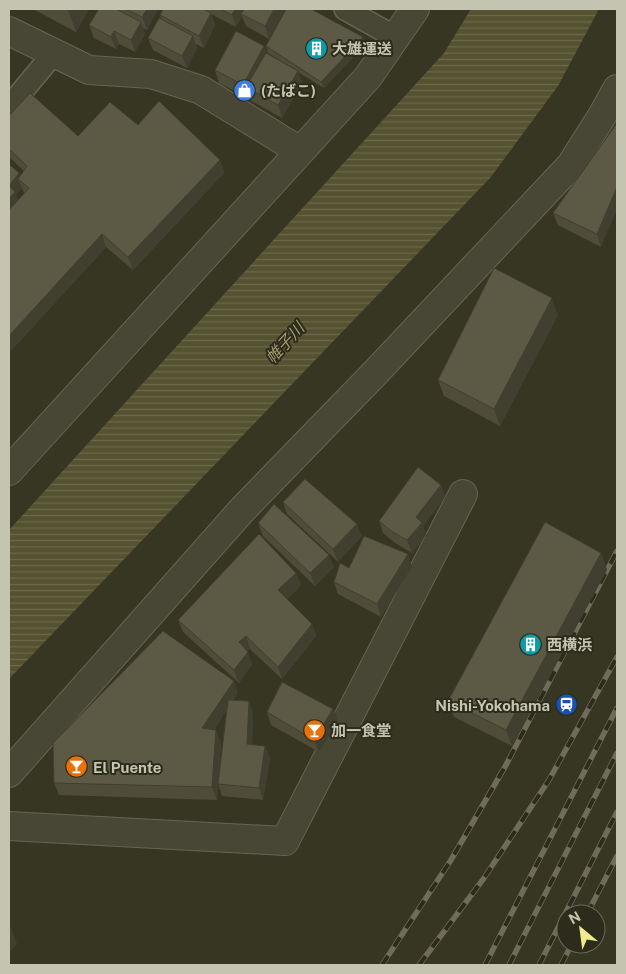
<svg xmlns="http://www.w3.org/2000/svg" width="626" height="974" font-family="'Public Sans','Noto Sans JP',sans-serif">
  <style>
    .water { fill: url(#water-rules) }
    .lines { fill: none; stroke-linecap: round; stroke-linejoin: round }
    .service-casing { stroke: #666554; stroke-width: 24 }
    .minor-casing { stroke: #666554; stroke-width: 30 }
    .service { stroke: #484736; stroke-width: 21 }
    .minor { stroke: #484736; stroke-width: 28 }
    .rail-casing { stroke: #6f6d59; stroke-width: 5.5 }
    .rail { stroke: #2d2c1c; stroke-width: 4; stroke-dasharray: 11; stroke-linecap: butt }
    .wall { fill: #4f4d3a; fill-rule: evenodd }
    .shaded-wall { fill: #403f30 }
    .building { fill: #5c5a44; stroke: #403f30 }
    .labels { text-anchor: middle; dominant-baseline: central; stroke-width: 4; stroke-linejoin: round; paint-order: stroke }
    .poi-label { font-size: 15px; font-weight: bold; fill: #c4c4b1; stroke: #2d2c1c; text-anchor: start }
    .water-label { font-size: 16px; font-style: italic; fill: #a19d6d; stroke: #2d2c1c }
  </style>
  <defs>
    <pattern id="water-rules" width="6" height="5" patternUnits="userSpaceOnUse" patternTransform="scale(1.25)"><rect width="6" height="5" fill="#555231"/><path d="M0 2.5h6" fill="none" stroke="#6c694c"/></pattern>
  </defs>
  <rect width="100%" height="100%" fill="#373623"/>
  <path class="water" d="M471,9H599L558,86L490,178L9,679V530L444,53Z"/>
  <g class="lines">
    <defs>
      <path id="service" d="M345,9L395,37
        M9,107L54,53"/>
      <path id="minor" d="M9,31L89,70L151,74L201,90L300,151
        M9,471L368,77L415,9
        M9,773L242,510L376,372L571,165L602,116L617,89
        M9,826L285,841L463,494"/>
    </defs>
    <use href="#service" class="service-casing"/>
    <use href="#minor" class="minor-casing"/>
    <use href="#service" class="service"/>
    <use href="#minor" class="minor"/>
    <defs>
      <path id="rail" d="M587,914L617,856
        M382,965L451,860L506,765L617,551
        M419,965L484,878L549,780L617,657
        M485,965L617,708
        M509,965L617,753
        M539,965L617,812
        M561,965L572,944"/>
    </defs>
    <use href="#rail" class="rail-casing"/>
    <use href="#rail" class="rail"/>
  </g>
  <path class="wall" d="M33,9H89L76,32Z
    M99,9H158L147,30L143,28L145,34L135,52L119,44L116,49L94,38L89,25Z
    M163,9H285L269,39L246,26L242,16L236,27L211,14L215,25L204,48L196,44L197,48L187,68L153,50L148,38L161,19L160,15Z
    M366,44L324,88L298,72L302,83L282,118L250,100L249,96L247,98L219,83L215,70L264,46L267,54L289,66L268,53L266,46Z
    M9,116L78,136L138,125L220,160L224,173L133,270L106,247L9,353V164L19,173L20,176L24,171L9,157ZM22,188L24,193L18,200L16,195Z
    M617,123L601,247L558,225L553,213Z
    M558,315L500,426L444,396L438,380Z
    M441,485L445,497L423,526L426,535L412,553L395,543L383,533L379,521Z
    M283,502L362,536L338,562L287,514Z
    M258,523L334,567L315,586L263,536Z
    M601,553L607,570L512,746L454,717L448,701Z
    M408,554L412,567L381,617L338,594L334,582L349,568Z
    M296,573L301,585L287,599L312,624L316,636L282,679L250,649L247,651L252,664L239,683L183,632L178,620Z
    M238,693L233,700L253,713L252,744L270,758L263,800L222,796L218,784L217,800L59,795L54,783ZM227,709L218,781L221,743L216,730H214Z
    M267,712L338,721L319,752L271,725Z"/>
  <path class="shaded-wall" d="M68,9H89L76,32L68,10Z
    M147,9H158L147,30L142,17Z
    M235,9H246L241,14L242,16L236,27L232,15Z
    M274,9H285L269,39L265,26Z
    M211,13L215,25L204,48L199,36Z
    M141,22L145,34L135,52L131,40Z
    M114,31L119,44L116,49L111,37Z
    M193,36L197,48L187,68L182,56Z
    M363,37L366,44L324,88L321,82Z
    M264,46L269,58L246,87L249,96L247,98L243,85Z
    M298,71L302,83L282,118L278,105Z
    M220,160L224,173L133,270L128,257Z
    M19,173L23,183L18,179L22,188L16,195L20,204L9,215V186Z
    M617,187V210L601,247L597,234Z
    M102,234L106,247L9,353V336Z
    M552,298L558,315L500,426L494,409Z
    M441,485L445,497L423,526L426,535L412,553L407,540L416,517Z
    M357,524L362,536L338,562L333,549Z
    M601,553L607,570L512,746L506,730Z
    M408,554L412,567L381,617L377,604Z
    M329,555L334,567L315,586L310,573Z
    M296,573L301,585L283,603L278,590Z
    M312,624L316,636L282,679L278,667Z
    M246,636L250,649L244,654L239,642Z
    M248,652L252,664L239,683L234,670Z
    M234,681L238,693L207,740L202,728Z
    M249,701L253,713L252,756L247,744Z
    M333,709L338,721L319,752L314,740Z
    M216,730L221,743L217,800L212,787Z
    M265,746L270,758L263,800L259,788Z
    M11,927L17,944L9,953V930Z"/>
  <path class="building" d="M99,9H116L141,22L131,40L114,31L111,37L89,25Z
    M126,9H147L142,17Z
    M163,9H203L211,13L199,36L160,15Z
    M220,9H235L232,15Z
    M244,9H274L265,26L241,14Z
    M286,9H311L363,37L321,82L266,46Z
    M159,18L193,36L182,56L148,38Z
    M236,31L264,46L243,85L215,70Z
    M266,53L298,71L278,105L246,87Z
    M30,93L78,136L110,102L138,125L159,101L220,160L128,257L102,234L9,336V210L29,188L18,179L27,166L9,149V116Z
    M617,123V187L597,234L553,213Z
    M9,164L19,173L9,186L15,192L9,198Z
    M494,268L552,298L494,409L438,380Z
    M418,467L441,485L416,517L422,523L407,540L391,531L379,521Z
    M305,479L357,524L333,549L283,502Z
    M274,504L329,555L310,573L258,523Z
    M545,522L601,553L506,730L448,701Z
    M259,534L296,573L278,590L312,624L278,667L246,636L239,642L248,652L234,670L178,620Z
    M364,536L408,554L377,604L334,582L340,563L349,568Z
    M163,631L234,681L202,728L216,730L212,787L54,783L53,743Z
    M282,682L333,709L314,740L267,712Z
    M228,700L249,701L247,744L265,746L259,788L218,784Z"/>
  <defs>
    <symbol id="building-disc" viewBox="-11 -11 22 22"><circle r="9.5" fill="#0f9aa8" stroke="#2d2c1c"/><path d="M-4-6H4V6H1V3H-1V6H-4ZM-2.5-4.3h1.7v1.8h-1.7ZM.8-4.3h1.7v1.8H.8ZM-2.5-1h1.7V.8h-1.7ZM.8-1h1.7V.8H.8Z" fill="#fff"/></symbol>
    <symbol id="shop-disc" viewBox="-11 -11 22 22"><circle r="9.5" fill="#3f7fe0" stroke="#2d2c1c"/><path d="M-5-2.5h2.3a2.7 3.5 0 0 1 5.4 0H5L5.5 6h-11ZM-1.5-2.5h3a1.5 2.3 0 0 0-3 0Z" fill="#fff"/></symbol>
    <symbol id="station-disc" viewBox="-11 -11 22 22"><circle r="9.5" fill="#1a4fb4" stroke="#2d2c1c"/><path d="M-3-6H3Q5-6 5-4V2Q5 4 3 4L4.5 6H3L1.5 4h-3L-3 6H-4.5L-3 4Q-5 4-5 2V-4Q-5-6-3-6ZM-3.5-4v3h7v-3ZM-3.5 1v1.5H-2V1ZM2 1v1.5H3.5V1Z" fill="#fff"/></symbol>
    <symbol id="bar-disc" viewBox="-11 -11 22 22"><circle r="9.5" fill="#e8710a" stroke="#2d2c1c"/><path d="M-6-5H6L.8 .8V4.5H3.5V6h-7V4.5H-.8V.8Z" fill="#fff"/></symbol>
  </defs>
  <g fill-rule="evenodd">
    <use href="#building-disc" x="304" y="36" width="25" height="25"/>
    <use href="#shop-disc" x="232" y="78" width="25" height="25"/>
    <use href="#building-disc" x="518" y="632" width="25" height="25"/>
    <use href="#station-disc" x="554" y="692" width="25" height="25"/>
    <use href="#bar-disc" x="302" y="718" width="25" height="25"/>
    <use href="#bar-disc" x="64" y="754" width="25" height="25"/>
  </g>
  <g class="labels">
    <g class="poi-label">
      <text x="332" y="48">大雄運送</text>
      <text x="261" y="90">(たばこ)</text>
      <text x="547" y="644">西横浜</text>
      <text x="550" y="705" text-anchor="end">Nishi-Yokohama</text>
      <text x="331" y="730">加一食堂</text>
      <text x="93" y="767">El Puente</text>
    </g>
    <g class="water-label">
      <text transform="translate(285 343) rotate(-48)">帷子川</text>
    </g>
  </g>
  <rect width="626" height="974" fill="none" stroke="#c4c4b1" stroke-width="20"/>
  <g transform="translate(581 929) rotate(331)"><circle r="24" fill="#2d2c1c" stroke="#696958"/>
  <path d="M0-4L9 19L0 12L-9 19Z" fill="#efeb8c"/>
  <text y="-8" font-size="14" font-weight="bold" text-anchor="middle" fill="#c4c4b1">N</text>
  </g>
</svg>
